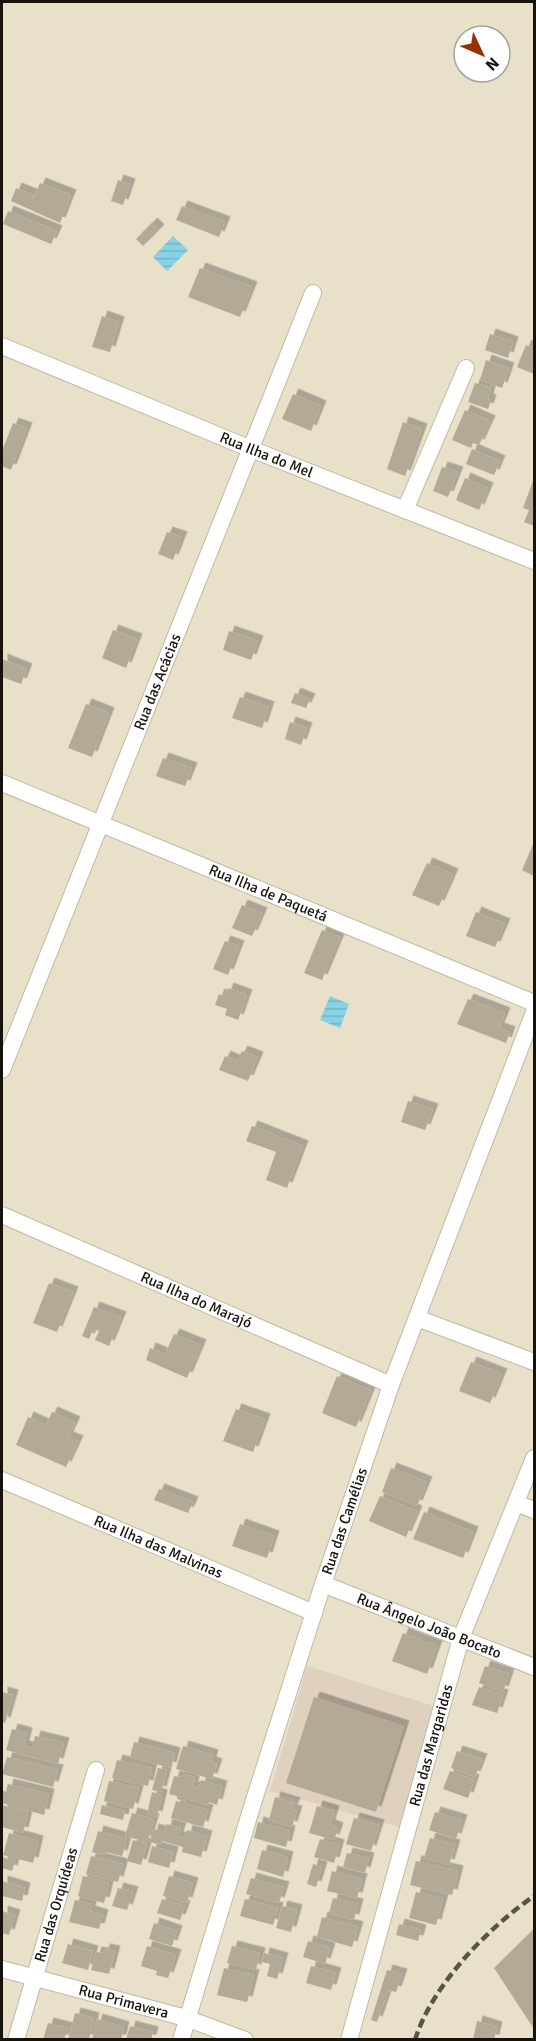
<svg xmlns="http://www.w3.org/2000/svg" width="536" height="2041" font-family="Signika,sans-serif">
  <style>
    .education { fill: #dfd1be }
    .water { fill: url(#water-rules) }
    .building { fill: #b2aa95; filter: url(#shadow) }
    .lines { fill: none; stroke-linecap: round; stroke-linejoin: round }
    .minor-casing { stroke: #c0b8a2; stroke-width: 18 }
    .minor { stroke: #fff; stroke-width: 16 }
    .rail { stroke: #595448; stroke-width: 4.5; stroke-dasharray: 9 4.5; stroke-linecap: butt }
    .labels { text-anchor: middle; dominant-baseline: central; stroke-width: 5; stroke-linejoin: round; paint-order: stroke }
    .street-label { font-size: 15px; fill: #16130b; stroke: #fff }
  </style>
  <defs>
    <pattern id="water-rules" width="6" height="5" patternUnits="userSpaceOnUse" patternTransform="scale(1.5)"><rect width="6" height="5" fill="#88d2e5"/><path d="M0 2.5h6" fill="none" stroke="#75b3c3"/></pattern>
    <filter id="shadow"><feDropShadow dx="5.5" dy="-5.5" stdDeviation="0" flood-color="#0004"/></filter>
  </defs>
  <rect width="100%" height="100%" fill="#e9e0ca"/>
  <path class="education" d="M307,1666L437,1707L399,1827L270,1791Z"/>
  <path class="water" d="M173,236L188,250L167,271L153,257Z
    M330,996L349,1004L340,1028L320,1020Z"/>
  <path class="building" d="M118,180L130,184L123,205L111,201Z
    M40,183L71,195L60,223L11,201L16,188L34,195L31,205Z
    M182,206L225,222L219,237L176,220Z
    M8,211L57,231L51,244L3,224Z
    M152,223L159,230L143,246L136,239Z
    M200,268L252,287L240,317L188,297Z
    M102,316L119,322L110,352L92,347Z
    M490,334L513,342L508,358L485,350Z
    M526,345L534,348V374L517,367Z
    M486,360L509,368L502,388L480,380Z
    M475,383L491,388L488,399L491,400L488,409L468,402Z
    M293,394L321,406L311,431L282,419Z
    M465,410L490,421L479,445L473,443L471,448L452,440Z
    M403,422L422,429L405,476L387,469Z
    M13,423L27,428L11,470L2,466V451Z
    M472,449L500,461L494,475L466,464Z
    M442,467L458,472L448,497L433,491Z
    M465,478L488,488L479,510L456,500Z
    M534,478V526L524,522L529,510L523,508Z
    M167,532L182,537L173,560L158,554Z
    M113,630L137,639L126,668L102,658Z
    M229,631L258,641L251,660L223,650Z
    M2,659L27,669L21,684L2,677Z
    M295,693L310,699L306,708L291,703Z
    M240,697L269,707L262,728L232,718Z
    M86,704L109,713L92,757L68,748Z
    M290,722L307,728L301,745L285,739Z
    M163,758L192,768L185,786L156,776Z
    M534,842V876L522,870Z
    M427,863L453,874L439,906L412,895Z
    M242,905L262,913L252,936L232,928Z
    M476,912L505,924L495,947L466,936Z
    M322,930L340,937L322,980L304,973Z
    M225,941L239,946L228,975L213,969Z
    M228,988L247,995L238,1020L225,1015L227,1009L215,1005L219,994L225,997Z
    M468,999L505,1013L499,1028L510,1032L506,1043L457,1024Z
    M242,1051L258,1057L248,1081L219,1070L225,1056L237,1061Z
    M408,1101L433,1109L425,1130L401,1122Z
    M252,1126L303,1146L287,1188L266,1180L276,1152L246,1141Z
    M49,1283L73,1292L57,1332L33,1323Z
    M94,1307L121,1317L109,1346L95,1340L99,1331L93,1329L89,1339L82,1336Z
    M174,1334L201,1345L187,1378L146,1360L150,1348L165,1354Z
    M471,1362L502,1374L490,1403L459,1391Z
    M337,1376L371,1390L356,1427L322,1413Z
    M236,1409L265,1419L253,1452L223,1441Z
    M52,1412L75,1422L68,1437L78,1441L66,1467L16,1445L28,1417L46,1425Z
    M391,1468L427,1482L417,1506L382,1492Z
    M159,1489L193,1502L188,1513L154,1500Z
    M380,1496L417,1511L406,1537L369,1521Z
    M424,1512L473,1532L463,1558L413,1539Z
    M240,1524L274,1536L267,1558L232,1546Z
    M403,1633L437,1646L427,1674L392,1661Z
    M485,1666L509,1674L503,1692L479,1683Z
    M479,1687L503,1695L497,1713L472,1705Z
    M2,1692L13,1695L5,1723L2,1722Z
    M314,1697L404,1726L376,1812L286,1783Z
    M12,1729L27,1733L24,1746L32,1748L35,1736L64,1743L58,1764L6,1750Z
    M134,1742L175,1753L171,1768L130,1757Z
    M183,1746L213,1755L211,1762L217,1764L212,1779L176,1769Z
    M457,1751L482,1759L475,1777L451,1768Z
    M7,1757L58,1770L53,1787L2,1774Z
    M117,1760L152,1768L148,1786L112,1778Z
    M158,1768L167,1770L161,1792L152,1790Z
    M450,1771L474,1780L468,1798L443,1789Z
    M184,1774L195,1777L193,1787L199,1788L201,1780L222,1786L217,1805L209,1802L208,1805L187,1799V1802L177,1799V1796L169,1794L174,1776L181,1777Z
    M109,1781L139,1788L133,1809L104,1801Z
    M8,1784L49,1794L44,1815L2,1803V1790L6,1792Z
    M152,1792L162,1795L157,1817L147,1814Z
    M275,1797L295,1803L292,1810L297,1811L292,1827L269,1820Z
    M176,1801L208,1810L203,1827L171,1818Z
    M2,1805L28,1812L23,1833L2,1827Z
    M102,1805L125,1811L123,1820L100,1814Z
    M317,1806L334,1811L330,1825L338,1828L334,1840L309,1833Z
    M435,1812L462,1820L456,1839L429,1830Z
    M132,1813L154,1819L147,1842L125,1836Z
    M354,1818L379,1825L371,1851L346,1844Z
    M258,1822L290,1831L286,1847L254,1838Z
    M167,1824L181,1828L178,1837L185,1838L187,1830L207,1836L201,1857L182,1852L183,1847L162,1841L161,1845L150,1842L153,1829L165,1832Z
    M98,1831L127,1839L122,1856L106,1852L105,1855L92,1852Z
    M9,1833L38,1841L33,1863L3,1855Z
    M430,1838L455,1845L449,1865L424,1858Z
    M320,1839L339,1845L334,1863L314,1857Z
    M133,1840L147,1844L141,1865L127,1861Z
    M152,1846L173,1852L169,1868L148,1862Z
    M262,1850L288,1857L283,1877L257,1869Z
    M347,1853L369,1858L365,1873L343,1867Z
    M91,1856L123,1864L118,1882L86,1874Z
    M2,1857L15,1861L12,1871L2,1868Z
    M416,1861L458,1871L452,1895L410,1885Z
    M313,1864L322,1867L316,1887L307,1884Z
    M332,1871L362,1879L357,1898L327,1891Z
    M83,1876L109,1883L104,1903L78,1896Z
    M169,1876L193,1883L187,1903L163,1896Z
    M251,1878L284,1887L279,1903L246,1894Z
    M2,1881L25,1888L22,1901L2,1896Z
    M118,1888L133,1892L127,1910L112,1906Z
    M416,1892L443,1899L436,1925L409,1918Z
    M333,1898L358,1904L354,1920L329,1913Z
    M162,1899L185,1906L180,1920L157,1913Z
    M245,1899L278,1908L273,1925L240,1916Z
    M75,1900L92,1904L90,1911L103,1915L99,1929L69,1922Z
    M282,1906L297,1910L291,1932L276,1928Z
    M2,1911L15,1915L9,1935L2,1933Z
    M322,1917L358,1927L352,1947L317,1937Z
    M154,1923L177,1931L172,1946L149,1939Z
    M399,1924L421,1930L418,1941L396,1935Z
    M534,1929V2029L494,1968Z
    M308,1941L330,1948L325,1964L303,1957Z
    M68,1944L93,1951L88,1970L62,1963Z
    M147,1946L176,1955L168,1978L156,1975L157,1971L141,1966Z
    M232,1946L260,1953L256,1970L227,1963Z
    M105,1949L115,1951L109,1974L91,1970L96,1952L103,1953Z
    M264,1953L283,1958L277,1979L267,1976L270,1964L262,1962Z
    M311,1966L336,1973L331,1990L306,1983Z
    M224,1968L254,1975L247,2002L217,1995Z
    M387,1970L402,1974L396,1992L388,1990L377,2022L371,2020Z
    M75,2013L94,2018L89,2040H68Z
    M97,2019L124,2027L121,2040H92Z
    M477,2021L497,2027L494,2040H473Z
    M48,2023L68,2028L64,2040H43Z
    M130,2026L153,2032L151,2040H126Z"/>
  <g class="lines">
    <defs>
      <g id="minor">
        <path id="s1" d="M2,346L251,449L534,561"/>
        <path d="M405,510L466,368"/>
        <path id="s2" d="M2,783L534,1003"/>
        <path id="s3" d="M2,1070L313,293"/>
        <path id="s4" d="M2,1215L391,1385"/>
        <path d="M417,1318L534,1362"/>
        <path id="s5" d="M2,1480L314,1613"/>
        <path d="M516,1503L534,1510"/>
        <path id="s6" d="M323,1584L534,1667"/>
        <path id="s7" d="M2,1969L186,2018L245,2040"/>
        <path id="s8" d="M16,2040L96,1770"/>
        <path id="s9" d="M181,2040L254,1800L323,1584L391,1385L534,1012"/>
        <path id="s10" d="M349,2040L461,1638L534,1458"/>
      </g>
    </defs>
    <use href="#minor" class="minor-casing"/>
    <use href="#minor" class="minor"/>
    <path class="rail" d="M415,2040C432,1985 488,1928 534,1896"/>
  </g>
  <g class="labels">
    <g class="street-label">
      <text stroke="none"><textPath href="#s1" startOffset="286">Rua Ilha do Mel</textPath></text>
      <text stroke="none"><textPath href="#s3" startOffset="418">Rua das Acácias</textPath></text>
      <text stroke="none"><textPath href="#s2" startOffset="288">Rua Ilha de Paquetá</textPath></text>
      <text stroke="none"><textPath href="#s4" startOffset="212">Rua Ilha do Marajó</textPath></text>
      <text stroke="none"><textPath href="#s9" startOffset="544">Rua das Camélias</textPath></text>
      <text stroke="none"><textPath href="#s5" startOffset="170">Rua Ilha das Malvinas</textPath></text>
      <text stroke="none"><textPath href="#s6" startOffset="114">Rua Ângelo João Bocato</textPath></text>
      <text stroke="none"><textPath href="#s10" startOffset="306">Rua das Margaridas</textPath></text>
      <text stroke="none"><textPath href="#s8" startOffset="141">Rua das Orquídeas</textPath></text>
      <text stroke="none"><textPath href="#s7" startOffset="126">Rua Primavera</textPath></text>
    </g>
  </g>
  <rect width="536" height="2041" fill="none" stroke="#16130b" stroke-width="6"/>
  <g transform="translate(482 54) rotate(134)"><circle r="28" fill="#ffffff" stroke="#a2a19d" stroke-width="1.5"/>
  <path d="M0-4.5L10 22L0 15L-10 22Z" fill="#983205"/>
  <text y="-9" font-size="16" font-weight="bold" text-anchor="middle" fill="#16130b">N</text>
  </g>
</svg>
